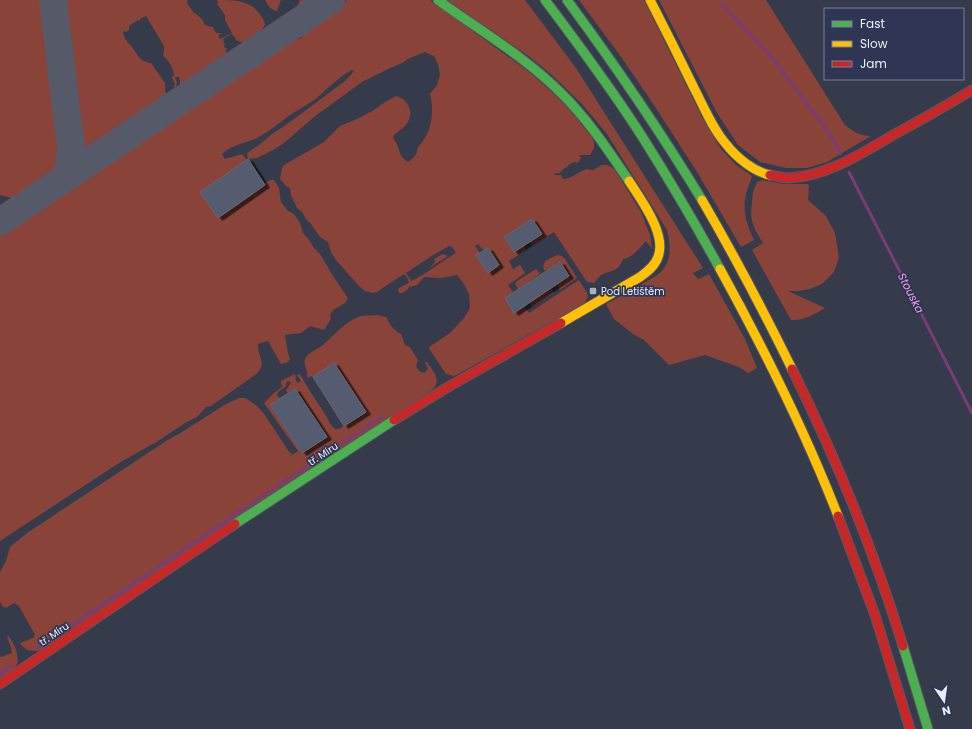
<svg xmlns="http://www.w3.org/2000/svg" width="972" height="729" font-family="Poppins,sans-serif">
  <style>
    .green { fill: #894339; fill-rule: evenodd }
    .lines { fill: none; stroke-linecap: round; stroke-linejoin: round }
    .stream { stroke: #793d75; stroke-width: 3 }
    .taxiway { stroke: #565a68; stroke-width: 28 }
    .building { fill: #555b70; stroke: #636875; filter: url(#shadow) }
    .fast-casing { stroke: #545865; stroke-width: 11 }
    .slow-casing { stroke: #545865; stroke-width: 11 }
    .jam-casing { stroke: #545865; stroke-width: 11 }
    .fast { stroke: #4caf50; stroke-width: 9 }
    .slow { stroke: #ffc107; stroke-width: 9 }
    .jam { stroke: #c62828; stroke-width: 9 }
    .poi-dot { fill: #abb0bf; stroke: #2e3653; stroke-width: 1.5 }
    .labels { text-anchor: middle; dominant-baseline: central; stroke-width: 3.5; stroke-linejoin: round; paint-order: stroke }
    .poi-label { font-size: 10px; fill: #eaeffe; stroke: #2e3653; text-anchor: start }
    .street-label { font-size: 10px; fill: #eaeffe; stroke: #2e3653 }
    .water-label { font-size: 11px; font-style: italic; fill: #fa9cef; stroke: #2e3653 }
  </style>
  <defs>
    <filter id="shadow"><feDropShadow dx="4.5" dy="2.5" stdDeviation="0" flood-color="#0009"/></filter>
  </defs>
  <rect width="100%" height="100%" fill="#363b4b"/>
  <path class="green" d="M0,0H46L59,110V113L62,132L61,135L63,145H64L63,149L62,160L55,174L26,195L21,197L20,199H16L0,195Z
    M61,0H188L187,3L194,13L196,14L202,19L205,25L213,27L216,33H221L218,36L220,39L232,33L225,20V15L217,4L218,2L217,0C233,0 248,0 257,11C261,16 264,18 265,25L262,29V35L264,38L256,40V42H246L242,49L243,50H241C237,55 230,57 225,59L224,62L221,63V65H218L217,67C210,70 201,77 194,81V85L192,87L190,83L185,82V93H184L183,86H182L181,90V87L179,85H180V80L179,77H175L177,83L176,86L179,89L174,87V85L175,84L172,78V76H174C173,68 169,60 163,56L164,51V46L146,16L140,19V21L138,20L129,26V30L126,32L123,31C123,40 130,43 134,50C139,57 141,62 151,63L165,83L166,101C159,106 152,111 144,115L145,117H142L126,128L127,133C118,134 105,137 102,148L101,145L97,148H84L79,144V142L77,138L72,88L66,48V40L64,34L65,32ZM231,34L234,36L237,41L242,42C241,50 234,58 226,55V54L227,51L225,50L227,49L224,47L225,43H223L224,42L223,39Z
    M265,0H281L277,11C270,10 268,5 265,0Z
    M300,0H325L302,13L293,17Z
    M347,0H430L528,71L555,95L566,106L592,137L594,142V148L590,155H579L581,158L578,163L574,162L570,164C567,168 562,169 560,173H556L554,175H561L563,179L569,178L586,169L593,170L602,165H607L611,167L615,170L620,178L641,212L650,235L651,240L652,249L646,241C639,248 633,258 623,259C619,271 613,270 603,274C599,276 597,280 594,283L587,282L554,232L532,246L529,242L541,233L532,219L504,237L514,252L524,245L526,250L509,261L513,269L520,265L525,273L508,285L513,292L505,298L514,312L524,306L529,313L579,280L587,293L588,296L586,301L584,304L460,373L454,376L446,374L430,350L429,347L450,333L464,318L470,308L469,294L464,284L457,275L441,278L424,277L417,285L409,287C407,291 404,293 399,293L398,290L399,288L409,283L407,277L404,274L384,287L377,292L373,293L365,291L359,286L336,260L331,252L328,242L320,237L311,224L306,219L302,212L297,208L291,195L290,188L286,186L280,179L282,168L284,165L324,142L340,126L357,119L374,110L382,104L396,96C410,100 415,115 405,126C401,130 396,132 393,137C394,141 397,143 398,147C401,155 400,156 408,162C414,158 417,155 418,147C431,135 435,112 430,94L437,85L440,75L438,64L434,56L425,52L410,58L402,63L390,68L362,82L314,117L284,143L275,149L257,158L248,159L247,153L259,145L272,134L290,122L345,81L354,71L352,70C339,77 329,87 318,97C309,104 299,109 290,115C279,123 269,132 257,138C245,143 231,145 222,154L225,159L242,154L247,160L200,192L218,218L264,183L271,180H274L279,188L281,202L288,211L294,214L300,223L303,233L310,241L314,248L320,254L333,276L348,298L345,303L333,310L330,315L331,319L324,330L310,326L301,333L285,335L288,353L290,360L286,363L281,364L268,341L258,344C258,360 268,363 255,375L211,406L206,407L197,417L185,423L158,441L119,463L0,541V230L24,215L98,165L136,141L175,113L185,102L193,100L203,90V88L249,56L265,50L283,45L290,40L294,41L301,38L303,32L310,27L321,18ZM478,244L483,250L488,248L499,265L488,273L480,253L475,246ZM449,246L452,247L456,253C440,262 427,274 411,281L406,273L430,257Z
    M447,0H525L576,68L703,268L693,273L698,279L709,274L745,339L757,368L748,373L739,367L705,355L669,365L644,340L633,334L614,319L606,304C621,296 635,289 649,280C654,277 660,274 664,268C672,257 670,243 667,230L607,134L582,104L553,76L530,57Z
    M579,0H644L702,117L721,149L736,165L752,176C751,182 747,188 746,194C742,211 747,225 754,240L741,247L697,172L652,102L619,54Z
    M659,0H766L845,125C854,132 860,136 871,136L827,162L807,168H786L760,162L738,145L717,113Z
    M762,180L784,184H808L809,186L808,200L826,216L835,233L839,257L834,272L822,284L810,289L798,291H788L825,308C815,314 804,321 791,320L752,250L763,243L756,232L752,221L751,213L753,192L757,182Z
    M443,254L445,255L448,256L429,268L435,262L434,259Z
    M557,255L562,256L565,259L577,278L560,290L557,285L569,276L560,262L545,271L543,267L545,261Z
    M536,269L540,274L518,289L515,284L517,281Z
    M551,288L554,293L532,307L529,303Z
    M376,315L386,317C390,324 393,330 401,334L405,345L410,347L418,360L416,366L419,371L424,373L428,369L425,362H427C434,372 442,380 432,390L42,650C32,652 25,651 20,643L33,638L35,635L19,606L14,603L6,608L2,606L0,601V572L6,561L10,547L27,533L166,441L182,432L226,404L239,398H245L256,405L265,415L289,452L291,453L292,455L298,451L264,403L273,394L282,387L281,381L295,374L296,381L298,383L301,381L297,375L300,374C307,387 315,399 323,411C327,416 329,423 333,427C336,430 335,429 339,429L366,412L334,364L313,377L311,376L308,378L307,377C309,371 303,366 305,359C308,352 319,349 324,344C334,335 347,320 361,316C365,315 371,316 376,315ZM289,381L291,383L286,390L288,394L295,389L327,437L302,453L270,406L280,399L277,395L278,392L286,386V382Z
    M7,636H8C14,642 21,658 16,666C12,671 5,675 0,678V656L1,657L12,653L11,648Z"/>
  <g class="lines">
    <path class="stream" d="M722,4L774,60L834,140L840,154
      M849,172L972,413
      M36,648L108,601L267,493L382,417
      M0,674L10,666"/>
    <path class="taxiway" d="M65,178L331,0
      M0,222L65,178L69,167L71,149L53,0"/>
  </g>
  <path class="building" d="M248,159L265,185L218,218L200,192Z
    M532,219L542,234L514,252L504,237Z
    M488,248L499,265L488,273L476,255Z
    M560,262L569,276L514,313L505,298Z
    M334,363L366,412L344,426L313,377Z
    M295,389L327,437L302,453L270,405Z"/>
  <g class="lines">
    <defs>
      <path id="fast" d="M438,0C479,30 524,56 560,92C587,118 608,150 629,181
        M545,0C579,45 613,91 643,138C670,181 696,225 720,269
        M567,0C615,65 660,131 702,200
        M235,524L394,420
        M903,646L928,729"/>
      <path id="slow" d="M650,0C665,29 680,59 694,88C704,107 712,128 726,144C736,157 754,172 770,175
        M702,200C734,255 764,312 792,369
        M720,269C764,349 805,431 838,516
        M561,323L640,277C647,272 655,266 658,257C667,234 641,200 629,181"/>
      <path id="jam" d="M770,175C776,176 783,178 789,178C828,176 862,153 895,134C921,120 947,105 972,90
        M792,369C836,458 874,551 903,646
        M394,420L448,387L561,323
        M838,516L875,615L910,729
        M0,684L186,557L235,524"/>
    </defs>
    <use href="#fast" class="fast-casing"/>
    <use href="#slow" class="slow-casing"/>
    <use href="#jam" class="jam-casing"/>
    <use href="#fast" class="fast"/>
    <use href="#slow" class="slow"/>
    <use href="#jam" class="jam"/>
  </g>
  <rect class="poi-dot" x="589" y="287" width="8" height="8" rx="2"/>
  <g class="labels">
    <g class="poi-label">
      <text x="601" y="291">Pod Letištěm</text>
    </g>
    <g class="street-label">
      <text transform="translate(323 454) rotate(-33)">tř. Míru</text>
      <text transform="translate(54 634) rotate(-34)">tř. Míru</text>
    </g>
    <g class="water-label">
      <text transform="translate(911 293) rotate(63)">Stouska</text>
    </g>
  </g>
  <rect x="824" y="8" width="140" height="72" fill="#2e3653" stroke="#798097"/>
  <rect x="832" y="21" width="20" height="6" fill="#4caf50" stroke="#798097"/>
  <text x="860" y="28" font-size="12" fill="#eaeffe">Fast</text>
  <rect x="832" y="41" width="20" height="6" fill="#ffc107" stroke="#798097"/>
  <text x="860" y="48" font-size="12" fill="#eaeffe">Slow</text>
  <rect x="832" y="61" width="20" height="6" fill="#c62828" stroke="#798097"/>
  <text x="860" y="68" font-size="12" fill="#eaeffe">Jam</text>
  <g transform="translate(944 701) rotate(167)" stroke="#2e3653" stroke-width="3" paint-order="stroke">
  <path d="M0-3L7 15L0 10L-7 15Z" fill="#eaeffe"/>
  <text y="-6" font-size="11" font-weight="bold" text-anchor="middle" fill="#eaeffe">N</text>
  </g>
</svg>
